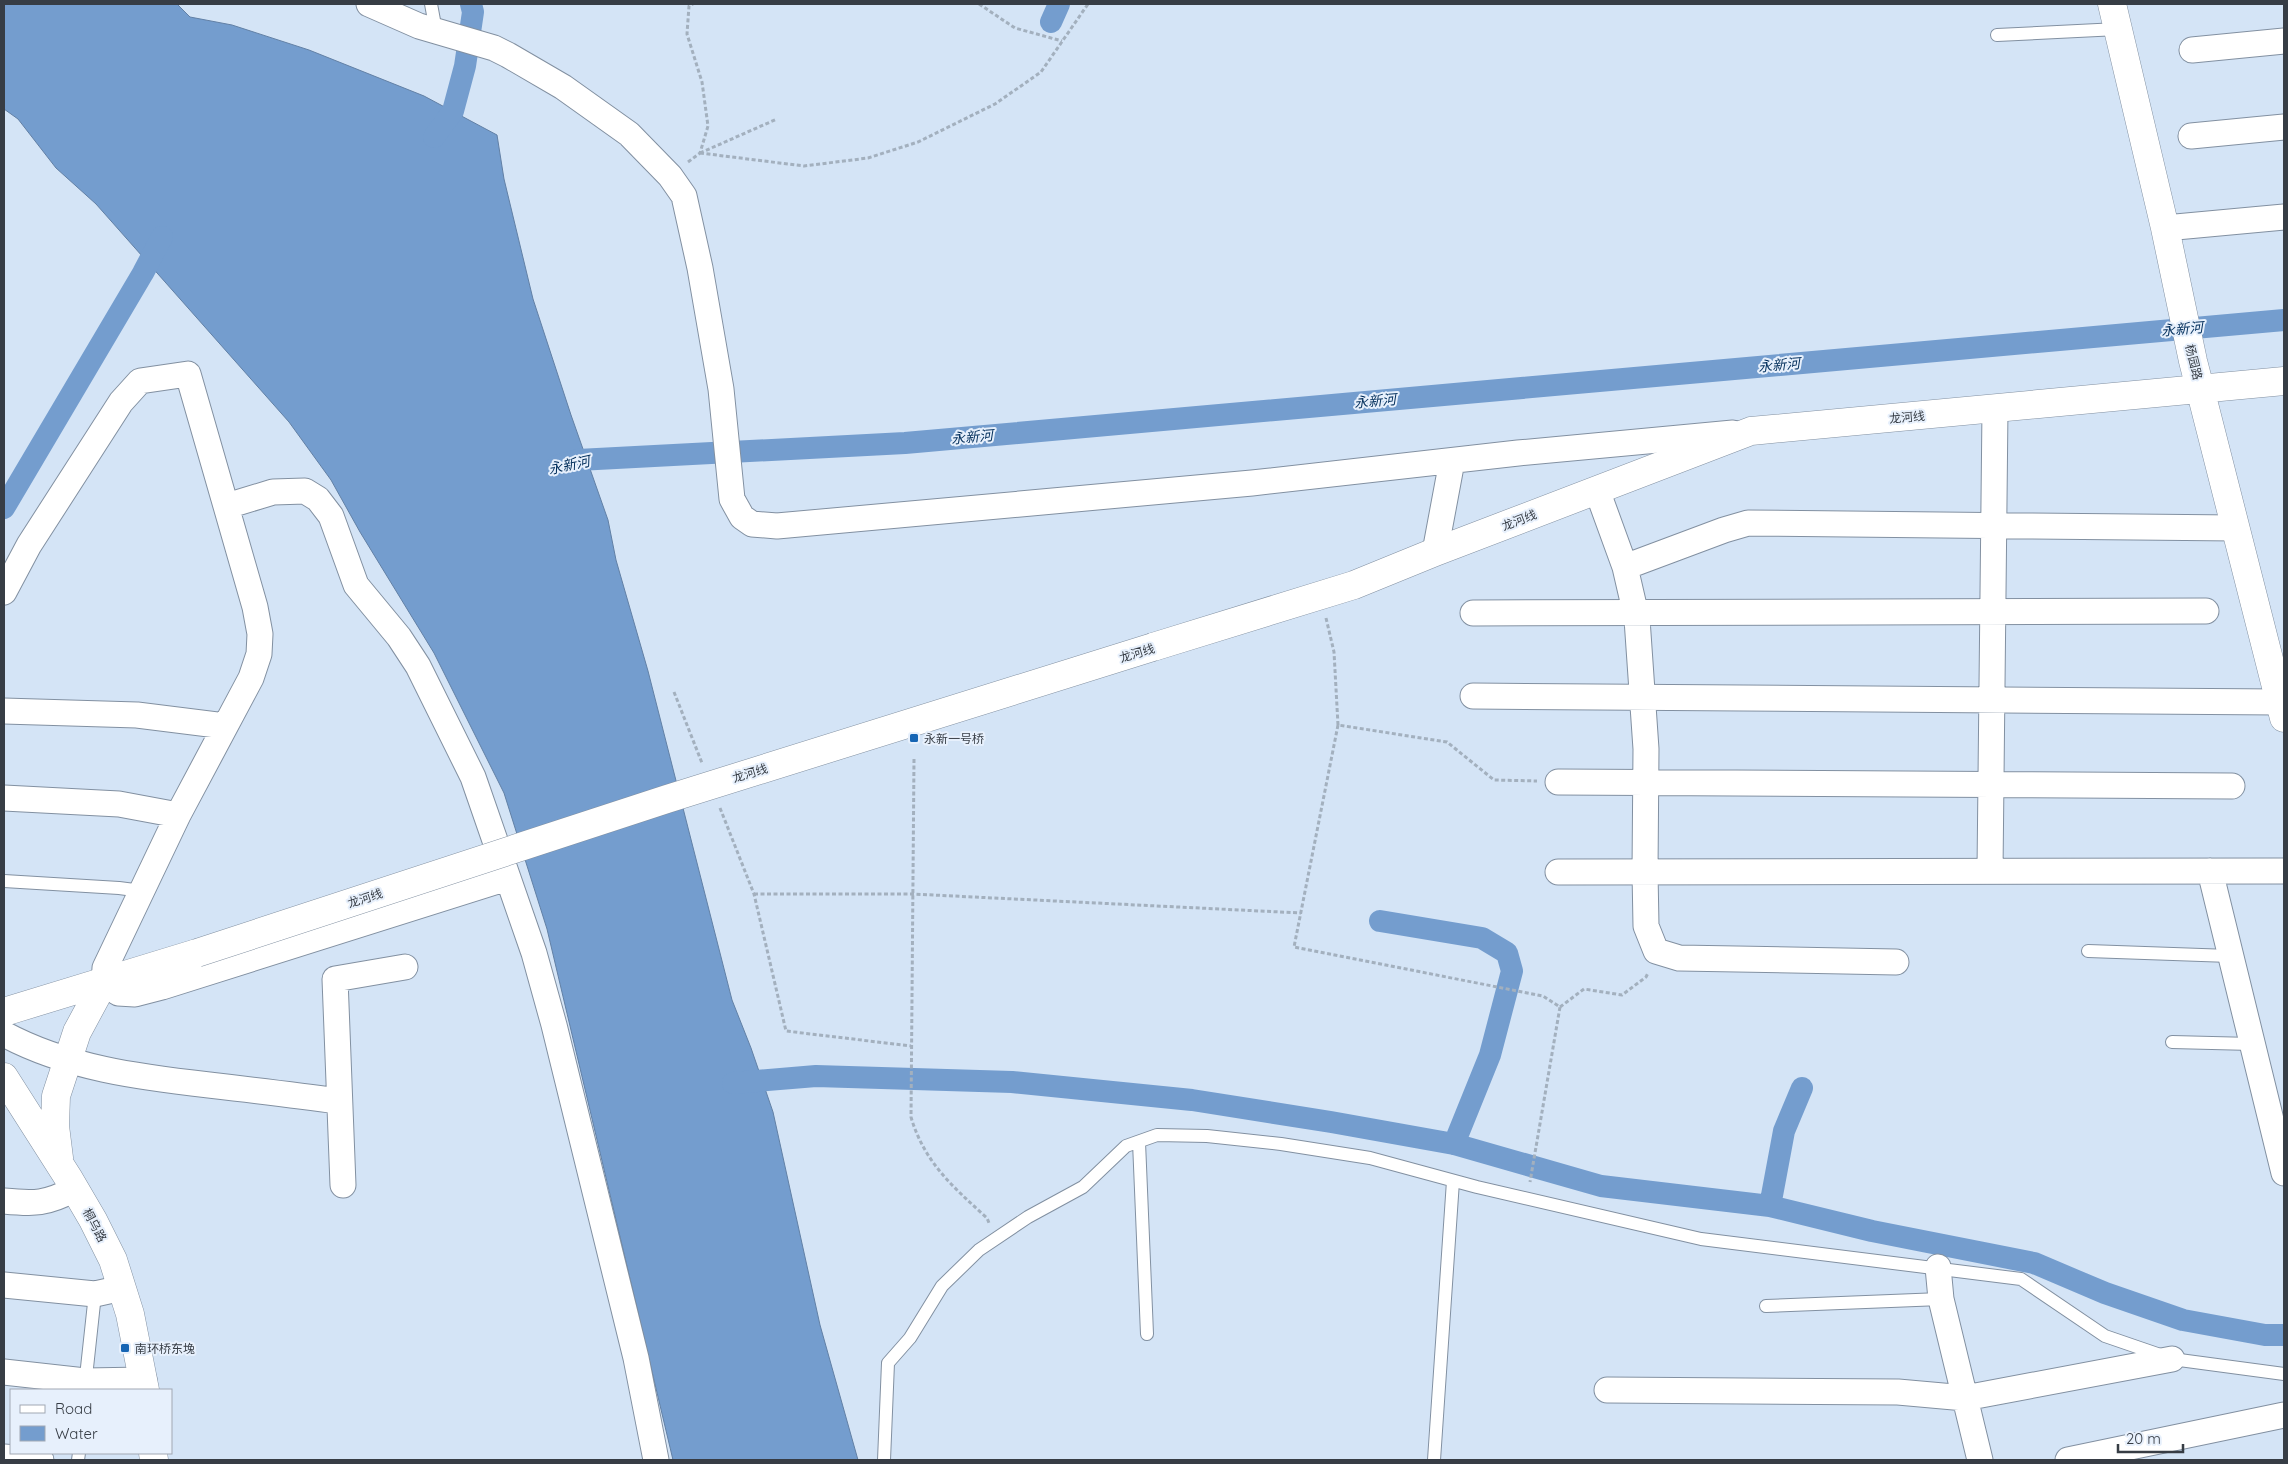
<svg xmlns="http://www.w3.org/2000/svg" width="2288" height="1464" font-family="Quicksand,'Noto Sans SC',sans-serif">
  <style>
    .water { fill: #749dce; stroke: #6280a5 }
    .lines { fill: none; stroke-linecap: round; stroke-linejoin: round }
    .canal { stroke: #749dce; stroke-width: 22 }
    .service-casing { stroke: #8290a1; stroke-width: 14 }
    .minor-casing { stroke: #8290a1; stroke-width: 27 }
    .tertiary-casing { stroke: #8290a1; stroke-width: 29 }
    .path { stroke: #a3b0be; stroke-width: 3; stroke-dasharray: 4 2.5; stroke-linecap: butt }
    .service { stroke: #fff; stroke-width: 12 }
    .minor { stroke: #fff; stroke-width: 25 }
    .tertiary { stroke: #fff; stroke-width: 28 }
    .tertiary-bridge-casing { stroke: #8290a1; stroke-width: 29; stroke-linecap: butt }
    .tertiary-bridge { stroke: #fff; stroke-width: 28 }
    .poi-dot { fill: #1665b4; stroke: #e7f0fc; stroke-width: 2 }
    .labels { text-anchor: middle; dominant-baseline: central; stroke-width: 4; stroke-linejoin: round; paint-order: stroke }
    .street-label { font-size: 12px; fill: #373d45; stroke: #e7f0fc }
    .poi-label { font-size: 12px; fill: #373d45; stroke: #e7f0fc; text-anchor: start }
    .water-label { font-size: 14px; font-style: italic; fill: #002d5a; stroke: #e7f0fc }
  </style>
  <rect width="100%" height="100%" fill="#d4e4f6"/>
  <path class="water" d="M4,4H177L190,17L232,25L309,50L424,96L497,135L504,179L533,299L571,415L608,520L616,560L648,671L732,1000L751,1048L773,1112L820,1325L858,1460H673L547,929L504,793L434,653L360,532L331,480L289,422L96,204L56,168L18,119L4,109Z"/>
  <g class="lines">
    <path class="canal" d="M1051,22L1059,4
      M434,137L453,111L465,66L473,12L471,4
      M557,466L578,460L905,443L2284,320
      M4,508L143,273L162,237
      M1380,921L1482,938L1507,953L1512,971L1490,1055L1454,1144
      M733,1083L816,1076L1012,1082L1192,1100L1331,1122L1454,1144L1601,1186L1770,1206L1872,1231L2034,1263L2105,1293L2183,1320L2265,1335H2284
      M1770,1206L1784,1131L1802,1088"/>
    <defs>
      <path id="service" d="M431,4L436,31
        M1997,35L2118,29
        M4,881L119,888L142,891
        M2088,951L2230,956
        M2172,1042L2252,1044
        M1139,1142L1147,1334
        M1766,1306L1941,1299
        M85,1386L95,1294
        M78,1460L79,1453
        M884,1460L888,1363L910,1338L942,1286L979,1250L1028,1217L1083,1187L1126,1146L1157,1135L1207,1136L1281,1144L1370,1158L1477,1187L1701,1239L2021,1279L2105,1336L2172,1359L2284,1374
        M1434,1460L1453,1181"/>
      <path id="minor" d="M369,4L419,26L494,48L508,55L563,87L629,134L670,176L684,196L700,268L721,389L732,499L742,517L752,524L777,526L1252,483L1518,453L1733,433
        M2192,50L2284,41
        M2191,136L2284,127
        M2165,228L2284,217
        M1597,490L1625,567L1637,619L1646,749L1645,872L1646,926L1656,951L1679,958L1896,962
        M227,506L273,492L305,491L318,499L331,516L356,585L399,637L418,666L473,777L534,953L554,1025L636,1358L656,1460
        M1435,552L1452,461
        M1625,567L1724,530L1748,523L2236,528
        M4,592L29,545L121,402L140,381L188,374L255,607L260,634L259,654L251,678L178,815L105,968L104,982L118,993L135,994L162,987L507,878
        M1473,613L2206,611
        M1473,696L2280,702
        M4,711L137,715L225,726
        M1558,782L2232,786
        M4,798L119,804L178,815
        M1990,871L1995,409
        M2210,871L2284,1173
        M1558,872L2284,871
        M4,1034C67,1068 139,1077 209,1085C252,1090 295,1095 338,1101
        M343,1185L335,979L405,967
        M4,1201C35,1204 46,1204 75,1189
        M1938,1267L1941,1299L1980,1460
        M4,1285L95,1294L122,1288
        M4,1372L85,1381L144,1380
        M1607,1390L1898,1392L1965,1398L2172,1359
        M4,1457L41,1460
        M2068,1460L2284,1415"/>
      <path id="tertiary" d="M2112,4L2165,228L2193,361L2284,718
        M1153,647L1354,585L1435,552L1751,431L2284,381
        M4,1012L197,953
        M4,1077L69,1179L93,1220L113,1260L130,1314L145,1390
        M59,1158L55,1126L56,1096L77,1032L104,982
        M153,1453L154,1460"/>
    </defs>
    <use href="#service" class="service-casing"/>
    <use href="#minor" class="minor-casing"/>
    <use href="#tertiary" class="tertiary-casing"/>
    <path class="path" d="M979,4L1015,28L1062,41
      M700,153L804,166L868,158L918,142L995,104L1041,72L1088,4
      M700,153L777,119
      M688,162L700,153L708,126L702,82L687,34L689,6L693,4
      M1326,618L1334,652L1338,725L1447,742L1494,780L1537,781
      M674,692L702,763
      M1338,725L1294,947L1543,996L1560,1007L1530,1182
      M914,759L911,1117C924,1162 953,1187 987,1218L989,1223
      M720,808L754,894L786,1031L911,1046
      M754,894H912L1301,913
      M1560,1007L1584,989L1622,995L1646,977L1648,973"/>
    <use href="#service" class="service"/>
    <use href="#minor" class="minor"/>
    <use href="#tertiary" class="tertiary"/>
    <defs>
      <path id="tertiary-bridge" d="M197,953L667,799L1153,647"/>
    </defs>
    <use href="#tertiary-bridge" class="tertiary-bridge-casing"/>
    <use href="#tertiary-bridge" class="tertiary-bridge"/>
  </g>
  <g class="poi-dot">
    <rect x="909" y="733" width="10" height="10" rx="2.5"/>
    <rect x="120" y="1343" width="10" height="10" rx="2.5"/>
  </g>
  <g class="labels">
    <g class="street-label">
      <text transform="translate(2194 362) rotate(76)">杨园路</text>
      <text transform="translate(1907 417) rotate(-5)">龙河线</text>
      <text transform="translate(1519 520) rotate(-21)">龙河线</text>
      <text transform="translate(1137 653) rotate(-17)">龙河线</text>
      <text transform="translate(750 773) rotate(-17)">龙河线</text>
      <text transform="translate(365 898) rotate(-18)">龙河线</text>
      <text transform="translate(95 1225) rotate(62)">桐乌路</text>
    </g>
    <g class="poi-label">
      <text x="924" y="738">永新一号桥</text>
      <text x="135" y="1348">南环桥东堍</text>
    </g>
    <g class="water-label">
      <text transform="translate(2182 329) rotate(-5)">永新河</text>
      <text transform="translate(1779 365) rotate(-5)">永新河</text>
      <text transform="translate(1375 401) rotate(-5)">永新河</text>
      <text transform="translate(972 437) rotate(-5)">永新河</text>
      <text transform="translate(569 465) rotate(-12)">永新河</text>
    </g>
  </g>
  <rect width="2288" height="1464" fill="none" stroke="#373d45" stroke-width="10"/>
  <rect x="10" y="1389" width="162" height="65" fill="#e7f0fc" stroke="#a1a8b3"/>
  <rect x="20" y="1405" width="25" height="8" fill="#ffffff" stroke="#a1a8b3"/>
  <text x="55" y="1414" font-size="15" fill="#373d45">Road</text>
  <rect x="20" y="1426" width="25" height="15" fill="#749dce" stroke="#a1a8b3"/>
  <text x="55" y="1439" font-size="15" fill="#373d45">Water</text>
  <path d="M2118 1444v8h65v-8" fill="none" stroke="#373d45" stroke-width="2.5"/>
  <text x="2126" y="1444" font-size="15" fill="#373d45" stroke="#e7f0fc" stroke-width="4" paint-order="stroke">20 m</text>
</svg>
